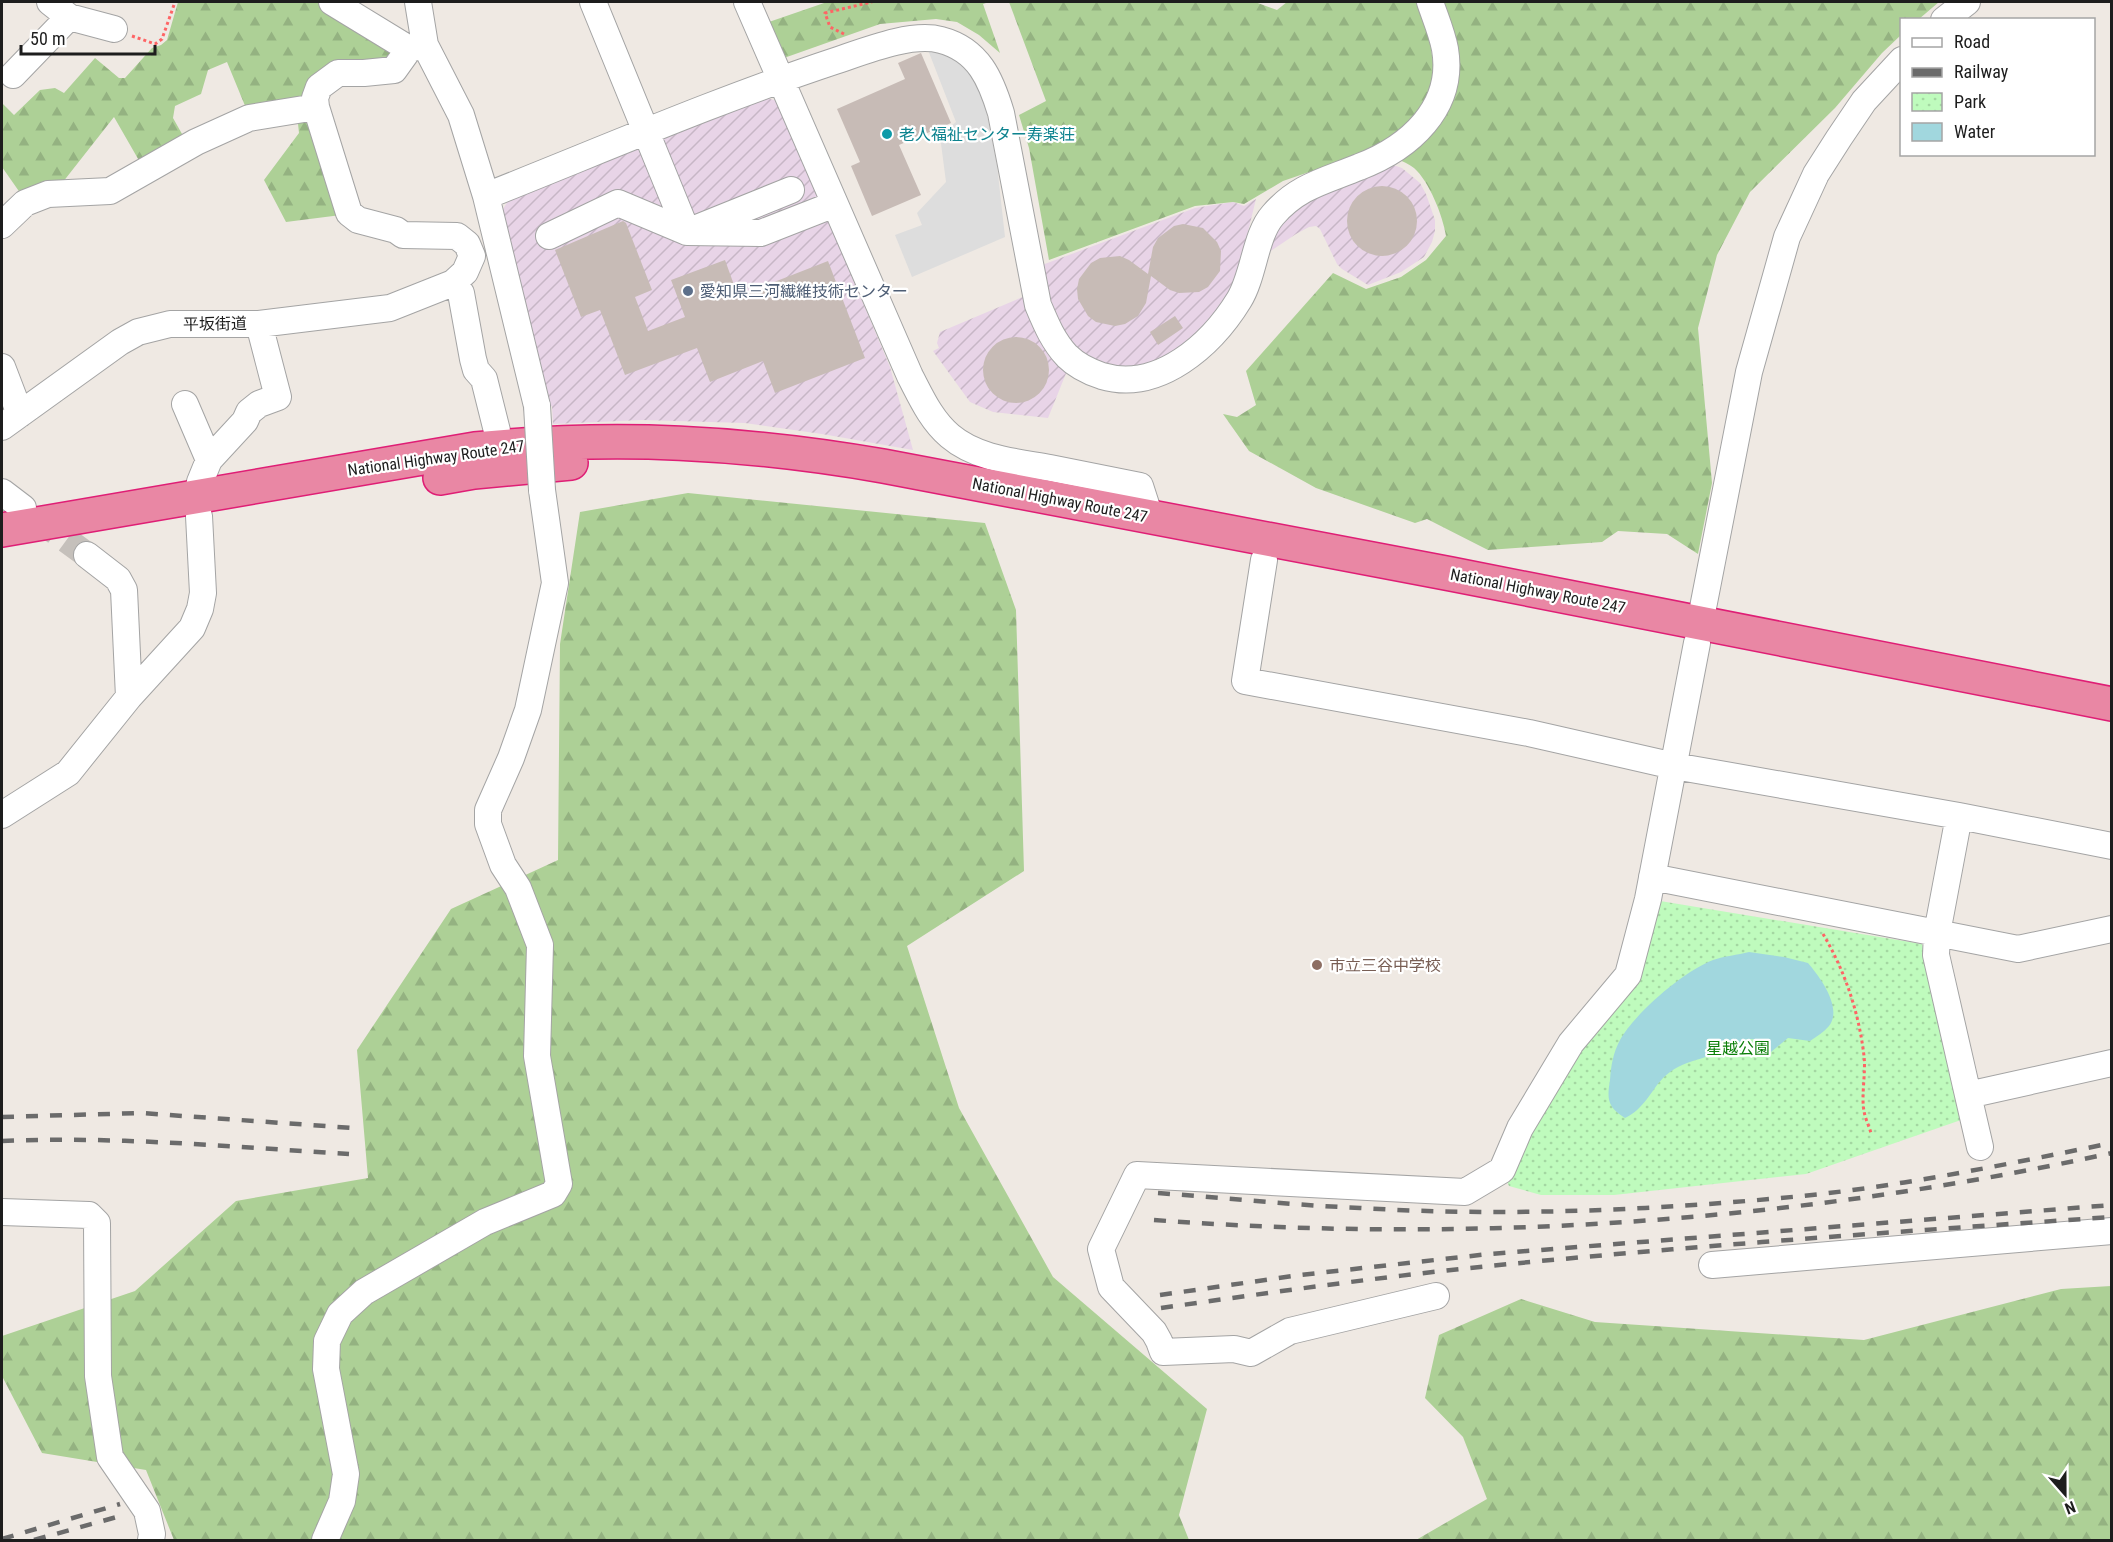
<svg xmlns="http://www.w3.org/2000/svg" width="2113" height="1542" font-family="'Roboto Condensed','Noto Sans JP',sans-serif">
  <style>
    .industrial { fill: url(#industrial-furrows) }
    .forest { fill: url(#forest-firs) }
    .park { fill: url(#park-dots) }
    .parking { fill: #ddd }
    .water { fill: #a1d7de }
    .building { fill: #c7bbb6 }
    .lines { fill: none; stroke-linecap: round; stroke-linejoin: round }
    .minor-tunnel { stroke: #c5c0bb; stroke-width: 26; stroke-dasharray: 26 13; stroke-linecap: butt }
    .minor-casing { stroke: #a4a4a4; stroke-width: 28 }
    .highway-casing { stroke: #df1e75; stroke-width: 36 }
    .path { stroke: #fe6465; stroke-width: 3; stroke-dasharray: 3 3; stroke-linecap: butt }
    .minor { stroke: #fff; stroke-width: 26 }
    .highway { stroke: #e987a4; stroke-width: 33 }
    .rail { stroke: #6b6b6b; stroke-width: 4.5; stroke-dasharray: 12 12; stroke-linecap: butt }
    .minor-bridge-casing { stroke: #a4a4a4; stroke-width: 28; stroke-linecap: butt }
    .minor-bridge { stroke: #fff; stroke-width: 26 }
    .culture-dot { fill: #0f9aa8; stroke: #fff; stroke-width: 2 }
    .service-dot { fill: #5c6f8a; stroke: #fff; stroke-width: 2 }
    .education-dot { fill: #8d6e63; stroke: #fff; stroke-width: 2 }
    .labels { text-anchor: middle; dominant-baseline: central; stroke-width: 4.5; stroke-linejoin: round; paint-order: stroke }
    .culture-label { font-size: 16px; fill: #0d838f; stroke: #fff; text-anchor: start }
    .service-label { font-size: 16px; fill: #4e5e75; stroke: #fff; text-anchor: start }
    .street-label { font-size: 16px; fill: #1d1d1d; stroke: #fff }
    .education-label { font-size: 16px; fill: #785e54; stroke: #fff; text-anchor: start }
    .park-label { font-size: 16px; fill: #0b7f08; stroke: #fff }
  </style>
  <defs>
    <pattern id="industrial-furrows" width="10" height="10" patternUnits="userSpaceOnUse" patternTransform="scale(1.5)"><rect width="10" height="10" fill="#e8d4e7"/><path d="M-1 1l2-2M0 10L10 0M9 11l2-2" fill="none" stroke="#c7b6c6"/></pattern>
    <pattern id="forest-firs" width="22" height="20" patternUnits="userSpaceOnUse" patternTransform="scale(1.5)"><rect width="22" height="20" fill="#add096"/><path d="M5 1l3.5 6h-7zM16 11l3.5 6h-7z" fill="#94b281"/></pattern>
    <pattern id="park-dots" width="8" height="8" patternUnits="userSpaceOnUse" patternTransform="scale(1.5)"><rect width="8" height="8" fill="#bffbbd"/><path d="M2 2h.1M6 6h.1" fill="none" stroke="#a4d7a2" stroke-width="1.8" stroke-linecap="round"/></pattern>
  </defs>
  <rect width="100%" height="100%" fill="#efe9e3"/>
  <path class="industrial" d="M766,98L778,101L890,367L913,450L822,434L745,423L642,420L553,424L552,406L546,407L500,214L508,201Z
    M1393,165L1402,168L1420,183L1426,194L1435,220V231L1432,242L1424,257L1401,272L1368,285L1342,269L1337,264L1320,229L1316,226L1309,227L1296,234L1265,255L1270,240L1292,210L1315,196Z
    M1256,199L1239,268L1232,287L1208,326L1157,363L1124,367L1107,364L1090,357L1073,346L1055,324L1042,265L1195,208L1233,202L1244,206Z
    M1025,296L1027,313L1034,330L1044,347L1067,371L1048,418L993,412L970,402L933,351L939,348L937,343L940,332Z"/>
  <path class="forest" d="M178,2H319L377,36L391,48L392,60L311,80L303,92L341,215L286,222L264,180L299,133L296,105L248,113L227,62L208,70L201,94L175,106L173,118L186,141L141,164L114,117L59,187L23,197L2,167V103L14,115L40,90L55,88L64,93L95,58L119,78H125L152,48L161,45L167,40Z
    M827,2H989L983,4L1000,53L979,35L957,22L936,19L880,24L784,58L766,23Z
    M1009,2H1255L1277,10L1287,2H1418L1430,41L1435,77L1422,109L1391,139L1347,159L1283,181L1244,204L1233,202L1195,206L1049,260L1029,148L1019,115L1046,101Z
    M1442,2H1939L1919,19L1902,20L1901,35L1882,53L1835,108L1750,192L1717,255L1698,328L1712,483L1698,554L1667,534L1618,531L1602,542L1488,550L1427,519L1415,523L1316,488L1249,451L1223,414L1237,417L1256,405L1246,371L1333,273L1366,289L1401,277L1426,260L1446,236C1443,216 1429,181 1414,168C1409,164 1402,161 1397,159L1423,144L1442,118Z
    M688,493L985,523L1016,610L1024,871L907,946L959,1108L1053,1277L1207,1409L1179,1515L1189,1540H174L146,1470L42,1453L2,1376V1336L135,1291L236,1201L368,1178L357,1050L451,909L558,860L560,644L580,512Z
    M2111,1286V1540H1416L1487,1499L1463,1437L1425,1398L1439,1335L1521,1299L1595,1322L1864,1340L2061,1289Z"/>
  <path class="park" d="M1648,899L1922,944L1961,1120L1806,1174L1614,1195H1541L1509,1186L1502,1170L1627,975Z"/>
  <path class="parking" d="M928,50L950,54L971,72L984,99L997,165L1005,237L912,277L895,235L922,225L917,213L946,182L940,136L956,122Z"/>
  <path class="water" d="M1749,952L1784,957L1808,963C1820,977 1843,1008 1829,1026C1824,1032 1817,1036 1810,1041L1788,1038L1771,1052C1765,1048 1760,1040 1752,1039C1743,1038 1739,1044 1731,1048C1709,1059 1682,1059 1663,1078C1650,1092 1644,1109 1625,1118C1607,1107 1607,1099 1610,1080C1611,1066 1613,1053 1620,1040C1635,1013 1684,971 1713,960C1724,956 1738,955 1749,952Z"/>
  <path class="building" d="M921,53L951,123L899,145L921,195L872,216L851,166L860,162L837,109L905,79L898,63Z
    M1347 221a35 35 0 1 1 70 0a35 35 0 1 1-70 0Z
    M623,221L626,223L652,290L635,297L648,331L685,317L671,280L725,260L738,296L828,261L865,358L775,393L763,361L710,382L697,348L625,375L600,310L581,317L555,250Z
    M1183,224L1203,228L1217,242L1221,251L1220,271L1208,287L1199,292L1179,293L1170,290L1151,276L1146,303L1138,316L1125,324L1115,326L1096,322L1088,316L1078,299L1077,289L1079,279L1091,263L1100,258L1120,256L1129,260L1148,274L1153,247L1158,238L1174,226Z
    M1175,316L1183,328L1158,345L1150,332Z
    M983 370a33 33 0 1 1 66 0a33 33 0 1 1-66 0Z"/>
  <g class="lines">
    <path class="minor-tunnel" d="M35,517L87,555"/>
    <defs>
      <path id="minor" d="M50,2L69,17L114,29
        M332,2L409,49
        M418,2L425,45L461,115L486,196L537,406
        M593,2L687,232L761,233L835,204
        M747,2L910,376C921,397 931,420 950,436C977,459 1017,462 1050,468C1080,474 1110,480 1140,486L1150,517
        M1944,20L1967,2
        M13,75L69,17
        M486,196C602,150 717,100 835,61C865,51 911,32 941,40C979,50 991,80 1001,113L1038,305C1046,324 1053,341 1067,356C1077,366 1090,372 1102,376C1159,393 1212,344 1239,300C1254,276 1255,235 1273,215C1298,186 1325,181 1359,167C1409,148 1455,108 1445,49C1442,33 1435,17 1430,2
        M2,225L25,203L48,194L110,191L196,142L249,118L316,107
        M549,236L618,203L687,232L791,190
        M453,283L461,293L473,359L476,370L484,379L497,431
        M2,367L20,414
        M185,404L209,460
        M2,427L120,342L138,332L170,324H259L390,308L453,283L465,272L472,256L467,244L457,236L403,235L396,230L358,220L349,213L316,107L315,98L319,87L338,73H364L394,70L409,49L425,45
        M2,492L23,508
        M197,496L200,482L209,460L245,421L249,412L259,404L278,397L259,324
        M87,555L118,579L124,590L129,697
        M1264,560L1245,681L1529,733L1674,766L1959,816L2112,846
        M1700,623L1749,372L1787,237L1816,174L1839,138L1864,101L1902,60
        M2,815L68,773L129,697L192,628L200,609L203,593L199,516
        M1959,816L1937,933L1936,955L1968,1095L2112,1063
        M1652,877L2018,949L2112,929
        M1968,1095L1980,1147
        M2,1212L89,1215L97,1223L98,1376L110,1457L147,1511L152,1534L151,1540
        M1712,1265L2112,1231
        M1436,1296L1290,1331L1251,1353L1234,1349L1163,1352L1159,1341L1154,1332L1111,1287L1101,1249L1137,1175L1465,1192L1502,1170L1520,1128L1571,1043L1628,975L1648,899L1697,643
        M325,1540L342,1501L346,1474L326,1369L327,1341L340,1314L364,1292L485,1222L553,1194L559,1184L537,1056L540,945L518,888L503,865L488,824V810L511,758L528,710L555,583L542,490"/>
      <path id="highway" d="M440,478L474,472L571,463
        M2,530L475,449C615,435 745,442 883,466L1451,574L2112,704"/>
    </defs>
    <use href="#minor" class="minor-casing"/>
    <use href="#highway" class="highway-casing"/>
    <path class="path" d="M844,34L830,27L825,13L872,2
      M132,36L155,44L162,39L175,2
      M1823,934C1845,971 1859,1013 1864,1056C1866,1072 1861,1096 1864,1111C1865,1118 1869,1126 1871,1133"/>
    <use href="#minor" class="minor"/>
    <use href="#highway" class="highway"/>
    <path class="rail" d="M2,1117L141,1113L353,1128
      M2,1141C118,1136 233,1147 349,1154
      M1158,1193C1225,1198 1292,1205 1360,1208C1510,1217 1662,1210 1812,1195C1913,1184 2012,1163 2112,1143
      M1154,1220C1475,1244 1796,1222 2112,1153
      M1160,1295L1300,1275L1489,1254L2112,1205
      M1161,1308C1274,1292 1386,1276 1499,1265C1703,1245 1907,1231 2112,1217
      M2,1539L120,1504
      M34,1540L124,1515"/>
    <defs>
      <path id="minor-bridge" d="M537,406L542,490"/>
    </defs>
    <use href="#minor-bridge" class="minor-bridge-casing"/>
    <use href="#minor-bridge" class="minor-bridge"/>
  </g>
  <circle class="culture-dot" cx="887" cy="134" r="6"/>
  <circle class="service-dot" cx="688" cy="291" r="6"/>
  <circle class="education-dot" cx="1317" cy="965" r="6"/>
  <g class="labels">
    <g class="culture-label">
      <text x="899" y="134">老人福祉センター寿楽荘</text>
    </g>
    <g class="service-label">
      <text x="700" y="291">愛知県三河繊維技術センター</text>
    </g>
    <g class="street-label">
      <text transform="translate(215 324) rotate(-1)">平坂街道</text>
      <text transform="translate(436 458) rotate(-8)">National Highway Route 247</text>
      <text transform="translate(1060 500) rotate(11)">National Highway Route 247</text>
      <text transform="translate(1538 591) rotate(11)">National Highway Route 247</text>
    </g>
    <g class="education-label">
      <text x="1329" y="965">市立三谷中学校</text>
    </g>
    <g class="park-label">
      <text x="1738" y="1048">星越公園</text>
    </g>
  </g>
  <rect width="2113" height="1542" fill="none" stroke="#1d1d1d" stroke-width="6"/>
  <rect x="1900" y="18" width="195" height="138" fill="#ffffff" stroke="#a5a5a5" stroke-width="1.5"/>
  <rect x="1912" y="38" width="30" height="9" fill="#ffffff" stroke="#a5a5a5" stroke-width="1.5"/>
  <text x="1954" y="48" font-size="18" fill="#1d1d1d">Road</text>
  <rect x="1912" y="68" width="30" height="9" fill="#6b6b6b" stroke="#a5a5a5" stroke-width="1.5"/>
  <text x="1954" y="78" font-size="18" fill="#1d1d1d">Railway</text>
  <rect x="1912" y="93" width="30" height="18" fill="url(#park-dots)" stroke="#a5a5a5" stroke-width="1.5"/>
  <text x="1954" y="108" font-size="18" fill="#1d1d1d">Park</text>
  <rect x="1912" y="123" width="30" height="18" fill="#a1d7de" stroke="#a5a5a5" stroke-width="1.5"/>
  <text x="1954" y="138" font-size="18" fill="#1d1d1d">Water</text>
  <g transform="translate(2065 1494) rotate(159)" stroke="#ffffff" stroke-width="4.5" paint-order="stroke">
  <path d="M0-4.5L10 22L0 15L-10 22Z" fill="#1d1d1d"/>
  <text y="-9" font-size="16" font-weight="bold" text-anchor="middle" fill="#1d1d1d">N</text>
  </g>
  <path d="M21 45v9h134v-9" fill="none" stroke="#1d1d1d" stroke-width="3"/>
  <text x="30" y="45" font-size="18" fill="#1d1d1d" stroke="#ffffff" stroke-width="4.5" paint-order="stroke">50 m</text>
</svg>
